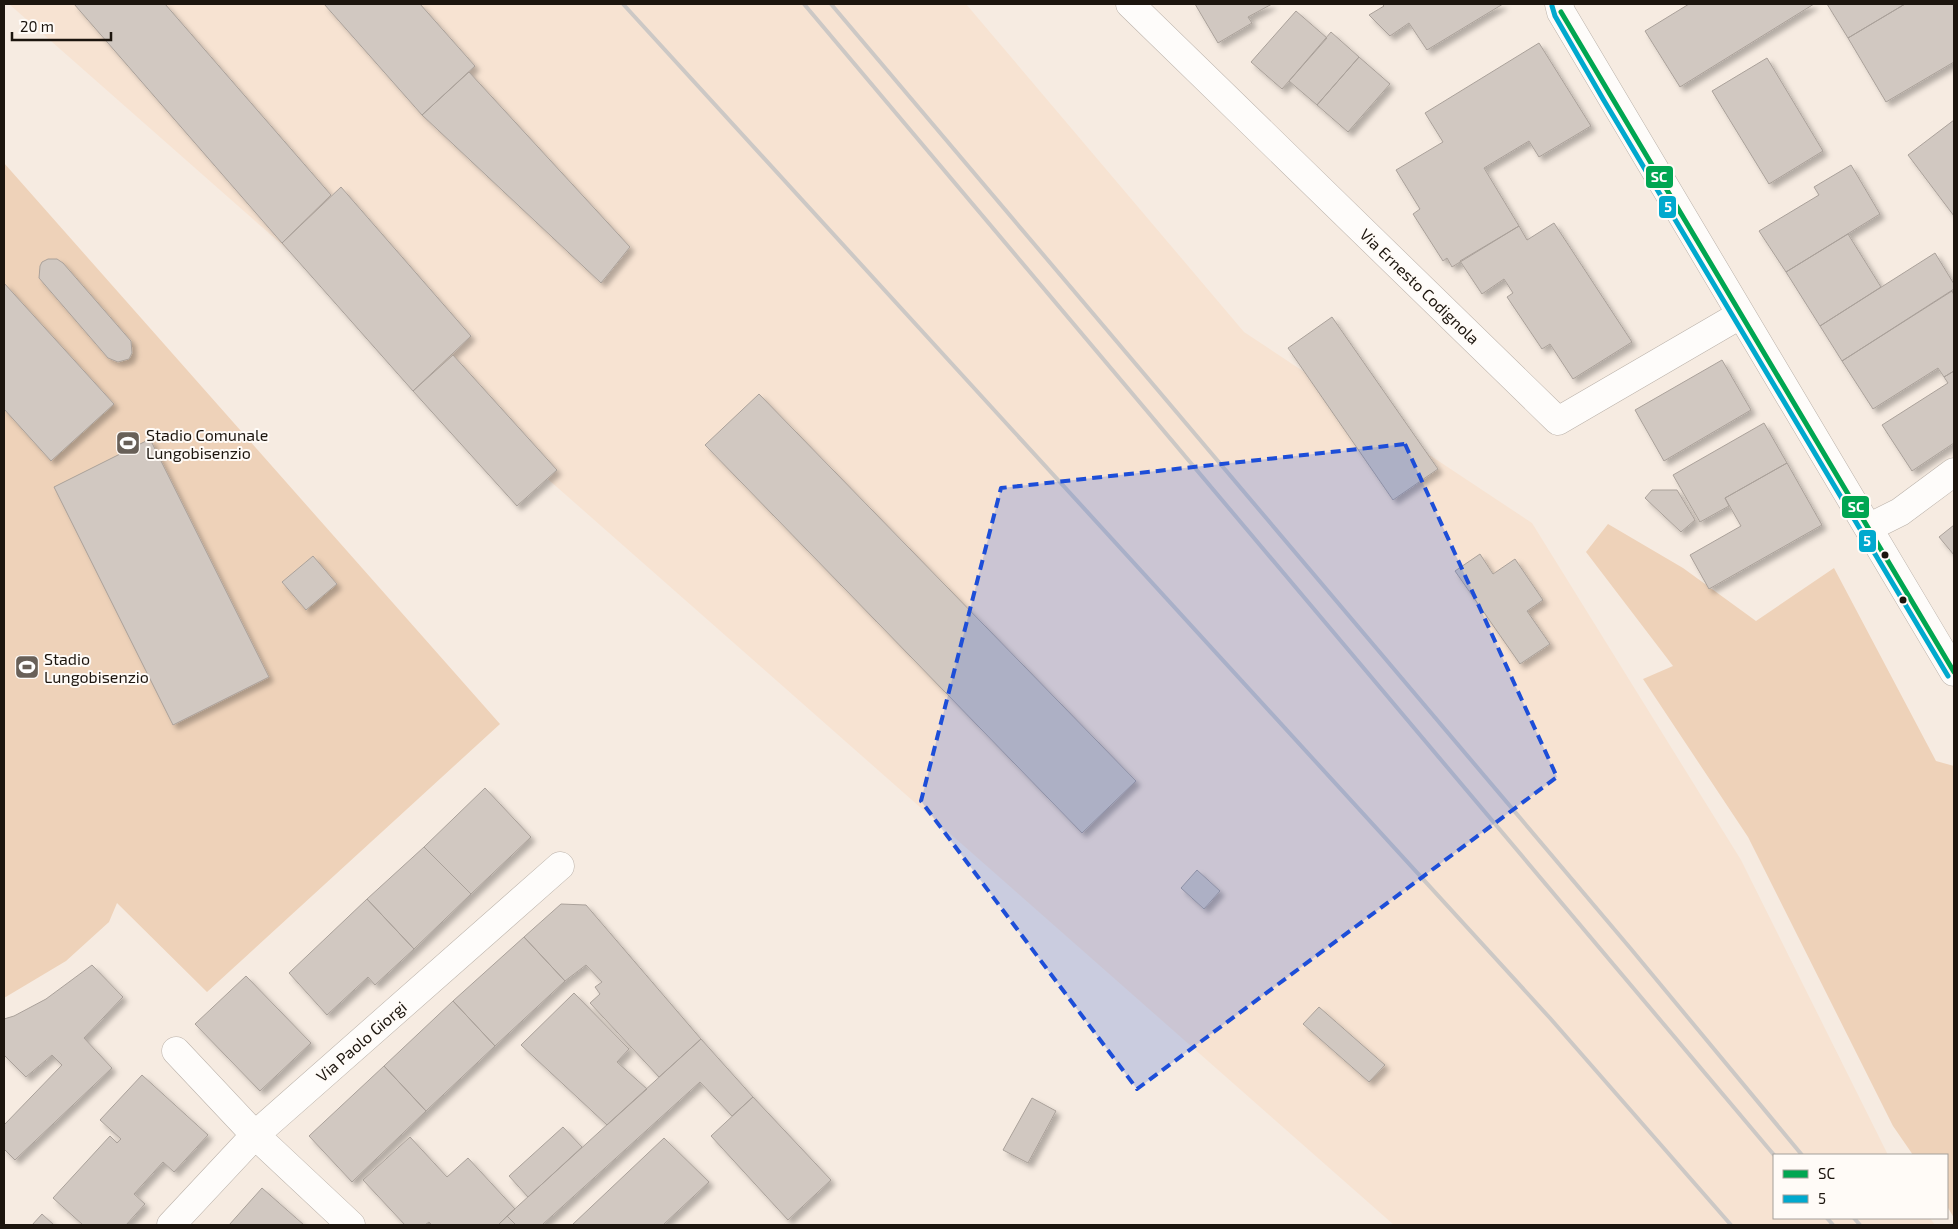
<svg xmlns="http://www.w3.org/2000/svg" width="1958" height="1229" font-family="'Exo 2',sans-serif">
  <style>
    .built { fill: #f7e3d2 }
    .green { fill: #eed2b9 }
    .building { fill: #d1c8c1; stroke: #aaa19a; filter: url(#shadow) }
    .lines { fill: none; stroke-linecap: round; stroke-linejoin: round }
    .minor-casing { stroke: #bab1a9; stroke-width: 29 }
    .secondary-casing { stroke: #bab1a9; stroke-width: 29 }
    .minor { stroke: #fefcfa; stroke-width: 28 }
    .secondary { stroke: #fefcfa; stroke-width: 28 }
    .rail { stroke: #ccc8c5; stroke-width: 4 }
    .bus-1-casing { stroke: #fffbf7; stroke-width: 9 }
    .bus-2-casing { stroke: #fffbf7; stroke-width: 9 }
    .bus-1 { stroke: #00a651; stroke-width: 5 }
    .bus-2 { stroke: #00a9ce; stroke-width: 5 }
    .marked { fill: #1d4ed8; fill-opacity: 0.2; stroke: #1d4ed8; stroke-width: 4; stroke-dasharray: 10 6; stroke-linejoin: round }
    .bus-dot { fill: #1c150e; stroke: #fffbf7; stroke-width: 2 }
    .labels { text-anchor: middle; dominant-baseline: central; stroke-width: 4; stroke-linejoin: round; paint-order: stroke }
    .street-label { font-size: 16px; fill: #1c150e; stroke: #fffbf7 }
    .poi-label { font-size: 16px; fill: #1c150e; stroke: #fffbf7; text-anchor: start }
    .line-badge { stroke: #fffbf7; stroke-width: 2 }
    .badge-label { font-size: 14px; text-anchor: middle; font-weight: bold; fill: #fff }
  </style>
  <defs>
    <filter id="shadow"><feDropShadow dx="4.5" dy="4.5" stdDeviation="2.5" flood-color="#0004"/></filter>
  </defs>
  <rect width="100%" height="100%" fill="#f6ebe1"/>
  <path class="built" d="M9,4H966L1244,332L1532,523L1741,860L1888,1155H1774V1218H1930L1935,1225H1394Z"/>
  <path class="green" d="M4,163L500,724L207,992L117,903L109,922L66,961L4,998Z
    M1608,524L1683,568L1756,621L1834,568L1936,761L1954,766V1218L1947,1206V1155H1913L1893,1126L1748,837L1643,679L1673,666L1586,552Z"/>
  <path class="building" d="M74,4H165L331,195L282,243Z
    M324,4H420L475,66L422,115Z
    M1195,4H1272L1248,17L1252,23L1218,43Z
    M1382,4H1503L1427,50L1409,23L1390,36L1369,15L1384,6Z
    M1689,4H1814L1680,87L1645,31Z
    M1827,4H1905L1848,38Z
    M1905,4H1954V62L1886,102L1848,38Z
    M1296,11L1327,38L1282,89L1251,62Z
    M1331,32L1359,57L1317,105L1289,81Z
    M1539,43L1591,126L1539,157L1529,141L1484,168L1519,226L1452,267L1447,258L1443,261L1413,214L1420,209L1396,170L1443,142L1425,113Z
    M1359,57L1390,84L1348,132L1317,105Z
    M1767,58L1823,151L1769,184L1712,91Z
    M469,72L630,247L601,283L422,115Z
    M1954,120V216L1908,155Z
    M1851,165L1880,214L1786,272L1759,231L1819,195L1814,187Z
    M341,187L471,336L413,391L282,243Z
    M1554,223L1632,342L1573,379L1550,344L1542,349L1507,297L1513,293L1504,279L1482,294L1460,261L1519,226L1527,240Z
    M1848,234L1881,287L1820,326L1786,272Z
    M1935,253L1954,284V289L1842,361L1820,326Z
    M48,259H57L63,263L131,341L132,353L129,359L118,362L108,358L39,278L40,266L42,262Z
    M4,283L114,404L51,461L4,409Z
    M1952,291L1954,295V371L1944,377L1938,368L1873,409L1842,361Z
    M1332,317L1438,469L1393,500L1288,348Z
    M453,355L557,470L517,506L413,391Z
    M1722,360L1751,410L1664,461L1635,410Z
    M1954,371V443L1912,471L1882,425L1948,383L1944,377Z
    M759,394L1136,781L1082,833L705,445Z
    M1764,423L1787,463L1725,498L1729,506L1700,522L1673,475Z
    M150,439L269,677L173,725L54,487Z
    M1787,463L1822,525L1709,589L1690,555L1741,526L1725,498Z
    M1652,490H1677L1695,520L1681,532L1645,498Z
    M1954,525V555L1939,537Z
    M1480,554L1493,574L1515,559L1543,600L1527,611L1550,644L1520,664L1455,571Z
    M313,556L337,584L306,610L282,582Z
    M485,788L531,837L471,894L424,847Z
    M424,847L471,894L414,949L367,899Z
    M1197,870L1220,891L1204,909L1181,888Z
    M367,899L414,949L375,985L368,977L327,1015L289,973Z
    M561,904L586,905L701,1039L659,1077L590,1003L600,994L595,987L602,982L586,965L565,981L524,937Z
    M524,937L565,981L495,1046L453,1001Z
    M92,965L123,997L84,1038L112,1068L15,1160L4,1149V1125L62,1065L52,1055L26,1077L4,1055V1019L14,1016L46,999Z
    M246,976L311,1043L260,1091L195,1024Z
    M574,993L629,1049L617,1062L647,1089L607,1125L521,1045Z
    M453,1001L495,1046L426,1111L384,1066Z
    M1319,1007L1385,1065L1369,1082L1303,1024Z
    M701,1039L753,1097L732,1116L700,1082L542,1225H516L507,1216Z
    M384,1066L426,1111L352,1182L309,1136Z
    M142,1075L208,1135L174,1172L163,1162L134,1194L145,1204L126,1225H83L53,1198L110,1136L117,1143L121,1139L100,1120Z
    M753,1097L831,1180L788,1220L711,1136Z
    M1032,1098L1056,1111L1028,1163L1003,1150Z
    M563,1127L582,1147L528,1197L509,1176Z
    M410,1137L447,1177L468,1158L515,1209L498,1225H432L429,1222L425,1225H405L363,1180Z
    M664,1138L709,1182L663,1225H572Z
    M262,1188L304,1225H229Z
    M42,1214L54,1225H32Z
    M507,1216L516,1225H498Z"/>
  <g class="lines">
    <defs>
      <path id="minor" d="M1130,4L1558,421L1740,315
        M1870,527L1900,512L1954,472
        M176,1051L255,1135L351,1225
        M171,1225L255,1135L560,866"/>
      <path id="secondary" d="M1559,4L1561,12C1691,233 1824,452 1954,672"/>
    </defs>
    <use href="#minor" class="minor-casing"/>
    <use href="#secondary" class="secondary-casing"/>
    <use href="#minor" class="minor"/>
    <use href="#secondary" class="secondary"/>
    <path class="rail" d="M623,4L1549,1017L1731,1225
      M804,4L1774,1155
      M831,4L1631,949L1802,1155
      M1827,1218L1833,1225
      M1854,1218L1860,1225"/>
    <defs>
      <path id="bus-1" d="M1561,12L1954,672"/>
      <path id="bus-2" d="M1552,6L1555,16L1603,99L1948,676"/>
    </defs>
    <use href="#bus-1" class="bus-1-casing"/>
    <use href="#bus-2" class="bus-2-casing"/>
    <use href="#bus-1" class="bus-1"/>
    <use href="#bus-2" class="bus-2"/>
  </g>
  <path class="marked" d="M1405,444L1557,777L1137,1089L921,801L1001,488Z"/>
  <defs>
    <symbol id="stadium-square" viewBox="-11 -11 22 22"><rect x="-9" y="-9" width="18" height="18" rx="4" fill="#686058" stroke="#fffbf7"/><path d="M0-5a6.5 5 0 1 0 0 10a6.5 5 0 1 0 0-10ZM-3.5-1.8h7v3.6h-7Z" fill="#fff"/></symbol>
  </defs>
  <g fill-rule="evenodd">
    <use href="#stadium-square" x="114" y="429" width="28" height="28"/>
    <use href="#stadium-square" x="13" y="653" width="28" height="28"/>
  </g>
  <g class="bus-dot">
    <circle cx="1885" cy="555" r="4.5"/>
    <circle cx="1903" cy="600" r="4.5"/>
  </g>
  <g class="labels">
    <g class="street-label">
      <text transform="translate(1420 286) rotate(44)">Via Ernesto Codignola</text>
      <text transform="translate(361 1041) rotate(-41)">Via Paolo Giorgi</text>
    </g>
    <g class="poi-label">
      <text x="146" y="434">Stadio Comunale<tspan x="146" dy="18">Lungobisenzio</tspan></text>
      <text x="44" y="658">Stadio<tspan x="44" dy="18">Lungobisenzio</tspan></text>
    </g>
  </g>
  <g class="line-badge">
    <rect x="1645" y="165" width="29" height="24" rx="5" fill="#00a651"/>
    <rect x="1658" y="195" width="19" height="24" rx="5" fill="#00a9ce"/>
    <rect x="1841" y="495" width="29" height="24" rx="5" fill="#00a651"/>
    <rect x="1858" y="529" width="19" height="24" rx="5" fill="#00a9ce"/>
  </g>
  <g class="badge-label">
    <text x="1659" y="182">SC</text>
    <text x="1668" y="212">5</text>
    <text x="1856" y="512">SC</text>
    <text x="1867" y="546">5</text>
  </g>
  <rect width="1958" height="1229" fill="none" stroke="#1c150e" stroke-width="10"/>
  <rect x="1773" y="1154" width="175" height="65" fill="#fffbf7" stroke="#a49f9a"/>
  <rect x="1783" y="1170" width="25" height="8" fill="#00a651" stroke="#a49f9a"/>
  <text x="1818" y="1179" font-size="15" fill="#1c150e">SC</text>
  <rect x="1783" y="1195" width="25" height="8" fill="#00a9ce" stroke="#a49f9a"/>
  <text x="1818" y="1204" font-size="15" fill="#1c150e">5</text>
  <path d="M12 32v8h99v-8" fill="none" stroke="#1c150e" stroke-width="2.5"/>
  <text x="20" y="32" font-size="15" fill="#1c150e" stroke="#fffbf7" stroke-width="4" paint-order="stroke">20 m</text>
</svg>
